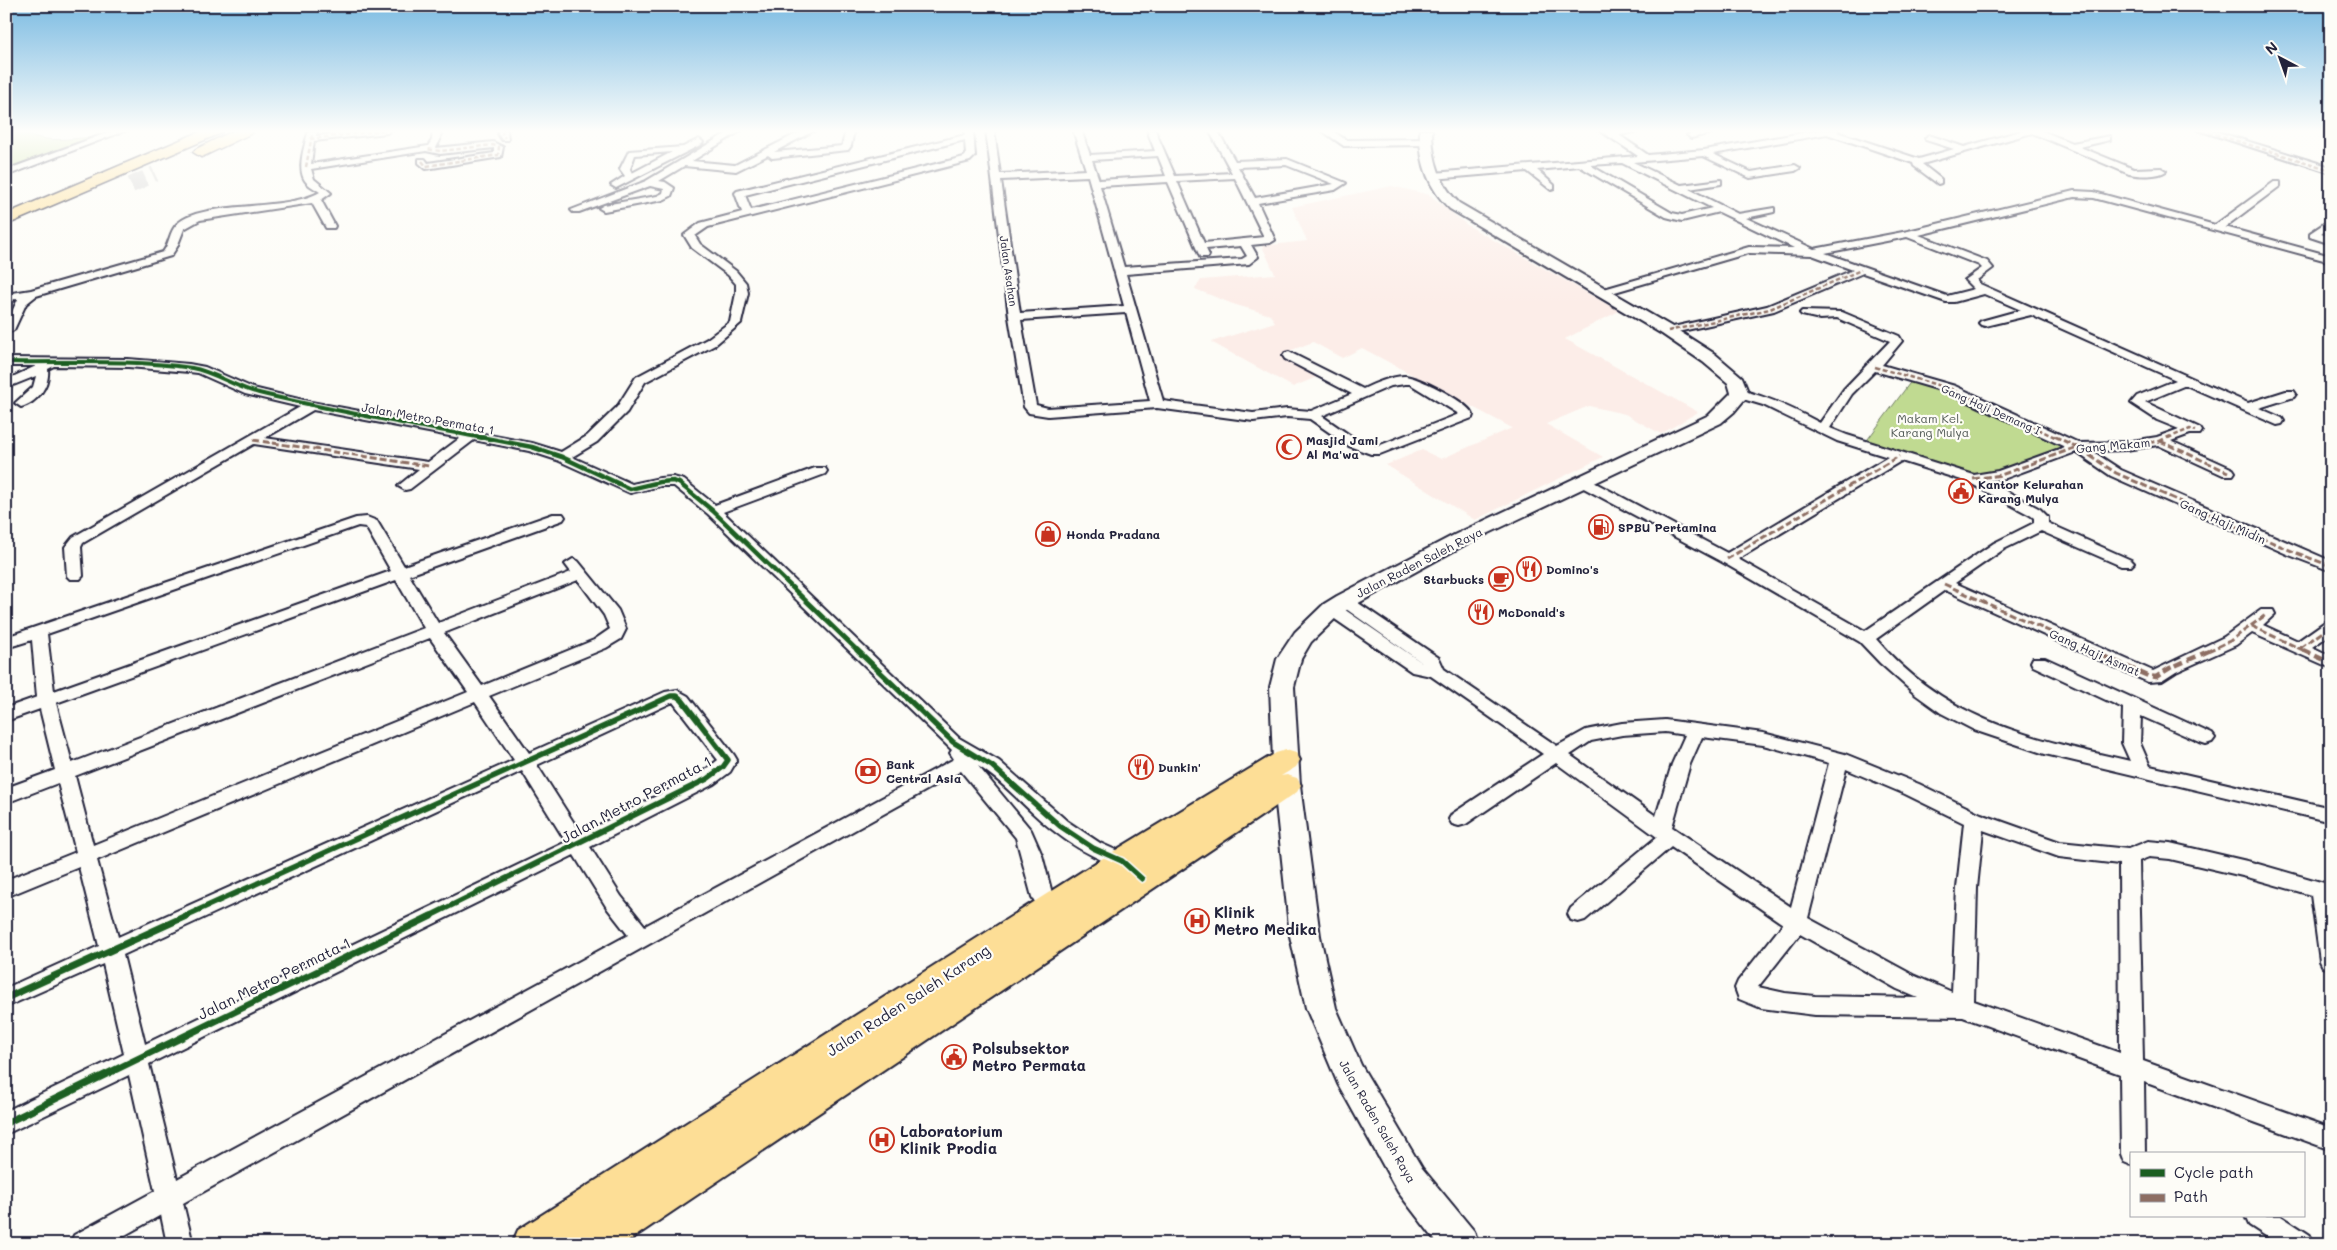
<svg xmlns="http://www.w3.org/2000/svg" width="2337" height="1250" font-family="Mali,sans-serif">
  <style>
    .built { fill: #fcede8 }
    .green { fill: #c0da91; stroke: #717e66 }
    .lines { fill: none; stroke-linecap: round; stroke-linejoin: round }
    .motorway-tunnel { stroke: #d1d0d1; stroke-width: 16; stroke-dasharray: 16 8; stroke-linecap: butt }
    .minor-casing { stroke: #22223b; stroke-width: 4 }
    .secondary-casing { stroke: #22223b; stroke-width: 4 }
    .primary-casing { stroke: #22223b; stroke-width: 4 }
    .motorway-casing { stroke: #22223b; stroke-width: 3 }
    .minor { fill: #fdfcf7; fill-rule: evenodd }
    .secondary { fill: #fdfcf7; fill-rule: evenodd }
    .primary { fill: #fdde96; fill-rule: evenodd }
    .motorway { fill: #fdde96; fill-rule: evenodd }
    .quiet-far2 { stroke: #8d6e63; stroke-width: 2.5; stroke-dasharray: 4.5 2.5; stroke-linecap: butt }
    .quiet-far1 { stroke: #8d6e63; stroke-width: 3; stroke-dasharray: 7 3; stroke-linecap: butt }
    .quiet { stroke: #8d6e63; stroke-width: 4.5; stroke-dasharray: 9 4.5; stroke-linecap: butt }
    .cycleway-far3-casing { stroke: #fdfcf7; stroke-width: 6 }
    .cycleway-far2-casing { stroke: #fdfcf7; stroke-width: 8 }
    .cycleway-far1-casing { stroke: #fdfcf7; stroke-width: 9 }
    .cycleway-casing { stroke: #fdfcf7; stroke-width: 10 }
    .cycleway-far3 { stroke: #1b5e20; stroke-width: 4 }
    .cycleway-far2 { stroke: #1b5e20; stroke-width: 4.5 }
    .cycleway-far1 { stroke: #1b5e20; stroke-width: 5.5 }
    .cycleway { stroke: #1b5e20; stroke-width: 7 }
    .labels { text-anchor: middle; dominant-baseline: central; stroke-width: 4.5; stroke-linejoin: round; paint-order: stroke }
    .far-street-label { font-size: 11px; fill: #22223b; stroke: #fdfcf7 }
    .street-label { font-size: 12px; fill: #22223b; stroke: #fdfcf7 }
    .park-label { font-size: 12px; fill: #515955; stroke: #fdfcf7 }
    .poi-label { font-size: 12px; font-weight: bold; fill: #22223b; stroke: #fdfcf7; text-anchor: start }
    .near-street-label { font-size: 15px; fill: #22223b; stroke: #fdfcf7 }
    .near-poi-label { font-size: 15px; font-weight: bold; fill: #22223b; stroke: #fdfcf7; text-anchor: start }
  </style>
  <rect width="100%" height="100%" fill="#fdfcf7"/>
  <filter id="ink" filterUnits="userSpaceOnUse"><feTurbulence type="fractalNoise" baseFrequency=".02" numOctaves="2"/><feDisplacementMap in="SourceGraphic" scale="10" xChannelSelector="R" yChannelSelector="G"/><feConvolveMatrix kernelMatrix="1 2 1 2 8 2 1 2 1" color-interpolation-filters="sRGB"/></filter>
  <g filter="url(#ink)">
    <path class="built" d="M1392,186L1430,195L1467,225L1619,311L1565,339L1698,412L1661,434L1625,414L1589,406L1546,424L1603,457L1475,520L1386,465L1422,450L1441,459L1512,428L1362,348L1342,358L1313,342L1281,354L1319,376L1293,387L1211,342L1275,322L1270,315L1233,304L1195,289L1201,280L1275,274L1262,246L1307,241L1292,207Z"/>
    <path class="green" d="M6,130C18,130 32,137 46,139C63,141 83,137 101,137L6,171Z
      M1912,380L1949,390L2071,446L1999,473L1972,477L1865,443Z"/>
    <g class="lines">
      <path class="motorway-tunnel" d="M131,185L155,174"/>
      <defs>
        <path id="minor" d="M115,130H127L6,176V170Z
          M309,130H317L316,136L365,130H391L387,133L314,141L311,164L428,146L432,140L433,130H441L440,140L436,148L493,142L503,147L501,157L426,169L419,163V159H425L428,163L494,153V148L440,154L426,151L311,169L314,179L331,193L321,200L335,226L334,228H326L312,203L200,220L184,229L177,247L171,256L36,296L26,304L14,330L6,334V324L18,299L6,300V294L31,290L163,252C170,243 169,232 177,224C201,200 286,212 320,192C316,189 311,187 307,183C295,171 305,144 309,130Z
          M499,130H507L508,140H502L498,134Z
          M732,130H742L692,161L735,165L804,130H815L774,152L842,146L846,130H854L851,146L848,150L772,158L768,155L736,171L684,166L659,181L665,182L674,188L671,196L663,200L604,211L599,208L604,205L657,196L663,193L664,189L650,186L579,212H573L571,210L646,181Z
          M965,130H973L975,156L970,161L708,227L695,236L700,244L736,271L746,283L748,293L741,323L715,345L645,382L627,412L597,442L572,457L632,484L660,478L673,477L684,480L715,505L815,468H825L827,471L825,474L723,512L959,738L999,761L1067,821L1100,843L1129,856L1137,866L1134,871C1122,875 1120,869 1110,864C1090,855 1071,845 1054,831C1027,811 1006,783 978,766L1031,830L1042,855L1053,897L1063,914L1060,920L1053,922L1046,920L1032,897L1016,838L961,771L183,1203L193,1244H167L161,1215L109,1244H70L74,1235L155,1191L129,1075L6,1134V1111L124,1054L103,964L6,1007V988L99,946L79,867L6,897V880L76,852L58,783L6,803V788L55,770L40,709L6,721V708L37,697L32,640L6,648V637L356,518L367,517L377,521L404,566L553,514H563L565,517L563,520L409,575L438,623L571,572L565,564L573,559L578,561L618,610L626,629L621,639L606,648L489,696L529,753L665,692L677,690L688,696L734,755L737,760L730,772L714,784L590,847L621,896L645,926L954,759L950,753L952,750L708,514L674,486H660L630,493L557,460L529,451L474,440L410,489L405,490L398,486L419,469L254,444L83,543L81,547L83,576L80,579H70L67,576L65,547L73,537L300,407L245,394L198,373L189,372L128,367L54,366L48,369C50,386 37,403 21,407L15,403L33,387L36,376L6,388V380L36,366H6V358L128,359L189,364L205,367L253,388L311,402L532,443L561,452L587,436L617,407L636,377L707,339L730,322L736,293V284L728,275L692,248L684,235L700,223L742,212L735,193L737,191L965,135ZM965,140L966,155L964,157L751,210L745,195ZM313,410L460,438L428,462L265,438ZM358,526L366,527L391,571L54,691L47,634ZM396,580L424,628L72,763L56,703ZM578,580L604,615L610,629L594,640L482,686L444,633ZM430,638L468,692L93,845L75,776ZM475,702L514,760L118,937L97,860ZM673,702L718,760L700,774L581,834L537,765ZM522,771L566,842L145,1044L123,955ZM574,855L607,908L628,935L177,1179L149,1064Z
          M986,130H994L1000,174L1086,170L1073,130H1081L1090,155L1155,151L1147,130H1155L1175,176L1232,173L1209,130H1217L1235,161L1287,159L1346,183L1335,190L1258,203L1275,240L1270,243L1251,245L1258,257L1249,264L1126,274L1163,401L1253,413L1287,409L1311,411L1352,394L1285,359L1283,356L1285,353L1289,352L1363,389C1376,383 1389,377 1404,376C1417,376 1470,403 1473,415L1472,418L1380,454H1371L1349,446L1310,419L1287,417L1253,421L1157,408L1048,416L1029,413L1024,407L1009,317ZM1158,156L1166,176L1099,180L1092,160ZM1286,165L1334,184L1255,198L1238,167ZM1088,176L1124,306L1020,313L1001,180ZM1235,178L1264,237L1204,243L1177,181ZM1168,182L1200,257H1208L1209,255L1206,249L1241,246L1247,256L1242,259L1124,267L1100,186ZM1126,313L1150,401L1048,408L1036,405L1021,320ZM1405,384H1410L1459,414L1378,446L1358,441L1322,416L1391,386Z
          M1321,130H1331L1346,140L1425,139L1429,142L1425,145L1344,146Z
          M1599,130H1644L1619,135L1648,155L1704,150L1820,130H1839L1837,132L1919,159L1954,149L1926,140L1925,138L1929,135L1964,147L2024,130H2040L2072,143L2110,136V140L2080,147L2134,169L2161,168L2166,171C2157,177 2139,176 2129,174L2032,133L1922,164L1941,179V183L1938,184L1914,166L1913,163L1827,134L1713,154L1751,172L1795,165L1800,168L1795,171L1750,178L1703,156L1633,162L1681,185L1721,180V184L1689,189L1738,214L1774,208V212L1746,218L1814,249L1908,231L2074,191L2094,192L2215,225L2274,182H2280V186L2225,227L2331,256V262L2094,198L2074,197L1919,235L1987,261L1993,268L1977,280L1980,284L2248,403L2286,391H2294L2296,394L2294,397L2259,408L2282,418L2284,421L2282,424L2277,425L2186,385L2145,402L2200,428L2202,431L2200,434H2190L2171,441L2233,469L2235,472L2233,475H2223L2158,445L2126,450L2092,451L2121,470L2331,561V571L2289,555L2111,476L2076,452L2006,478L1988,481L2040,509L2048,517V523L2131,560L2134,563L2131,566H2121L2041,531L2004,549L1955,583L2153,671L2224,637L2261,610H2273L2275,614L2263,625L2298,641L2325,622L2331,621V634L2312,647L2331,656V668L2252,633L2236,645L2176,672L2162,681L2148,682L1945,590L1876,639C1946,721 2030,738 2130,761L2122,743L2123,708L2033,666L2031,662L2033,658H2045L2212,734L2215,738L2212,742L2206,744L2200,742L2141,716L2140,743L2150,766L2331,808V822L2045,754L1974,730L1941,713L1916,695L1880,663L1860,642L1722,562L1578,485L1576,482L1578,479H1588L1727,553L1888,457L1837,441L1763,405L1736,397L1734,394L1740,390C1769,397 1794,409 1820,423L1844,389L1890,341L1837,318L1820,319L1802,315L1800,313L1802,311L1842,312L1899,336L1902,341L1882,365L1955,386L2079,443L2126,442L2157,437L2179,429L2157,420L2131,403L2137,396L2176,380L2031,315L1985,326L1981,325L1979,323L1981,321L2021,310L1984,294L1954,302H1946L1863,273L1774,311L1668,334L1664,333L1662,331L1664,329L1767,306L1853,270L1812,255L1749,253L1601,296L1597,295V291L1749,247L1794,248L1719,212L1682,221L1666,217L1579,166L1537,170L1554,185V189L1551,190L1527,171L1433,179L1428,176L1433,173L1638,156ZM1622,163L1712,208L1682,215L1672,213L1590,165ZM1907,237L1979,265L1982,268L1965,280L1974,289L1947,296L1825,253ZM1875,371L1947,392L2065,447L1998,471L1974,475L1847,435L1830,428L1852,394ZM1901,461L1968,482L2030,515L2034,518V523L1994,543L1865,631L1738,559Z
          M1705,130H1724L1691,138L1687,135Z
          M2198,130H2211L2331,167V173Z
          M699,139L703,142L702,144L616,188L611,185L625,176L620,169L629,151L683,147ZM672,152L632,173L630,169L635,155Z
          M2331,219V227L2321,234L2331,237V244L2310,237V233Z
          M1345,596L1351,598L1439,658L1444,669L1557,746L1586,730L1622,723L1665,720L1763,733L1845,754L1919,784L1981,814L2060,842L2128,849L2148,841L2170,843L2251,862L2331,885V970L2323,967L2320,961L2311,895L2251,878L2170,859L2149,857L2139,861L2143,1061L2331,1128V1150L2144,1082L2145,1154H2131V1165L2124,1162L2121,1154L2120,1074L1963,1017L1815,1015L1761,1008L1739,999L1735,988L1738,981L1783,924L1671,847L1585,920L1578,922L1571,920L1568,914L1571,908L1657,837L1556,763L1466,824L1459,826L1452,824L1449,819L1452,814L1543,754L1431,676L1412,672L1326,613L1324,609L1326,605H1338L1424,664L1339,604L1337,601L1339,598ZM1665,732L1685,735L1672,764L1656,816L1570,755L1591,741L1622,735ZM1702,737L1763,745L1829,763L1791,907L1672,827L1690,764ZM1846,769L1905,794L1964,823L1957,888L1952,992L1913,975L1808,918ZM1983,830L2059,857L2119,864L2120,1053L1974,1001L1977,888ZM1800,934L1897,989L1918,998L1815,996L1785,993L1758,987Z
          M2245,1216H2281L2310,1235L2314,1244H2278L2249,1225Z"/>
        <path id="secondary" d="M1420,130H1432C1432,157 1439,184 1459,203L1674,328L1715,354L1742,377L1749,394L1734,412L1721,423L1468,543L1353,606L1340,614L1311,642L1301,659L1294,687L1300,785L1320,936L1336,1008L1361,1065L1422,1168L1474,1231L1479,1244H1438L1398,1192L1338,1084L1306,1008L1290,936L1274,785L1270,687L1277,659L1295,632L1324,604L1337,596L1454,535L1709,415L1731,393L1728,383L1703,362L1662,334L1450,209C1428,188 1419,160 1420,130Z"/>
        <path id="primary" d="M1286,750L1296,753L1300,760L1296,767L1281,776L1287,775L1297,778L1301,785L1297,792L624,1244H512L518,1230L1111,853L1276,753Z"/>
        <path id="motorway" d="M204,130H223L221,133L6,225V214Z
          M235,130H254L252,133L206,155L201,157L193,152L196,149Z"/>
      </defs>
      <use href="#minor" class="minor-casing"/>
      <use href="#secondary" class="secondary-casing"/>
      <use href="#primary" class="primary-casing"/>
      <use href="#motorway" class="motorway-casing"/>
      <use href="#minor" class="minor"/>
      <use href="#secondary" class="secondary"/>
      <use href="#primary" class="primary"/>
      <use href="#motorway" class="motorway"/>
      <path class="quiet-far2" d="M503,130L502,134L505,138
        M2202,130L2331,170
        M310,139L387,130
        M422,161L426,166L498,155L499,147L493,145L440,151L427,149
        M306,167L313,130
        M1668,331L1770,309L1861,270
        M1875,367L1951,389L2057,438
        M2168,438L2190,429L2195,431"/>
      <path class="quiet-far1" d="M2054,436L2077,447L2116,473L2294,552L2331,566
        M253,440L429,466
        M2160,441L2228,472
        M1973,479L2001,475L2077,447L2126,446L2160,441L2171,436
        M1727,559L1899,456
        M1944,584L2093,651
        M2252,626L2305,651
        M2300,648L2331,626
        M2208,651L2230,641L2267,614"/>
      <path class="quiet" d="M2090,650L2148,676L2156,677L2170,668L2211,650
        M2303,650L2331,663"/>
      <defs>
        <path id="cycleway-far3" d="M6,362C67,363 131,359 192,368C215,372 236,388 259,393C333,411 407,424 482,438"/>
        <path id="cycleway-far2" d="M475,436L532,447L562,457L630,489L660,482L673,481L679,483L713,511L858,651"/>
        <path id="cycleway-far1" d="M857,650L953,742L992,766L1060,826L1093,848L1122,861L1142,879
          M183,917L671,696H677L682,700L728,760L723,767L707,779L428,917"/>
        <path id="cycleway" d="M6,998L186,916
          M6,1123L431,916"/>
      </defs>
      <use href="#cycleway-far3" class="cycleway-far3-casing"/>
      <use href="#cycleway-far2" class="cycleway-far2-casing"/>
      <use href="#cycleway-far1" class="cycleway-far1-casing"/>
      <use href="#cycleway" class="cycleway-casing"/>
      <use href="#cycleway-far3" class="cycleway-far3"/>
      <use href="#cycleway-far2" class="cycleway-far2"/>
      <use href="#cycleway-far1" class="cycleway-far1"/>
      <use href="#cycleway" class="cycleway"/>
    </g>
  </g>
  <linearGradient id="sky" x2="0" y2="1"><stop stop-color="#7bbbe2"/><stop offset="0.43" stop-color="#fefefb"/><stop offset="1" stop-color="#fefefb" stop-opacity="0"/></linearGradient>
  <rect width="2337" height="305" fill="url(#sky)"/>
  <defs>
    <symbol id="mosque-ring" viewBox="-11 -11 22 22"><circle r="9.5" fill="#fdfcf7" stroke="#c8321e" stroke-width="1.5"/><path d="M3.5-4.9A6 6 0 1 0 3.5 4.9A5 5 0 1 1 3.5-4.9Z" fill="#c8321e"/></symbol>
    <symbol id="civic-ring" viewBox="-11 -11 22 22"><circle r="9.5" fill="#fdfcf7" stroke="#c8321e" stroke-width="1.5"/><path d="M-.6-6.5H3V-4.5H.6V-3L4-1V1h2V6H-6V1h2V-1L-.6-3ZM-1.2 2.5V6h2.4V2.5Z" fill="#c8321e"/></symbol>
    <symbol id="fuel-ring" viewBox="-11 -11 22 22"><circle r="9.5" fill="#fdfcf7" stroke="#c8321e" stroke-width="1.5"/><path d="M-5.5-6h7V0h2V4h1.3V-2.5L3-4.5l.8-.8L6-3V5H2.5V1h-1V6h-7ZM-4.2-4.7v3.2H.2V-4.7Z" fill="#c8321e"/></symbol>
    <symbol id="shop-ring" viewBox="-11 -11 22 22"><circle r="9.5" fill="#fdfcf7" stroke="#c8321e" stroke-width="1.5"/><path d="M-5-2.5h2.3a2.7 3.5 0 0 1 5.4 0H5L5.5 6h-11ZM-1.5-2.5h3a1.5 2.3 0 0 0-3 0Z" fill="#c8321e"/></symbol>
    <symbol id="restaurant-ring" viewBox="-11 -11 22 22"><circle r="9.5" fill="#fdfcf7" stroke="#c8321e" stroke-width="1.5"/><path d="M-5-6h1v4h1v-4h1v4h1v-4h1v5L-1.5 .5V6h-2V.5L-5-1ZM5-6V6H3V1.5H1.5Q1.5-4 5-6Z" fill="#c8321e"/></symbol>
    <symbol id="cafe-ring" viewBox="-11 -11 22 22"><circle r="9.5" fill="#fdfcf7" stroke="#c8321e" stroke-width="1.5"/><path d="M-5.5-4.5H6V0H3Q3 3.5 0 3.5H-2.5Q-5.5 3.5-5.5 0ZM3-3.2v2h1.7v-2ZM-6 4.5H4V6H-6Z" fill="#c8321e"/></symbol>
    <symbol id="bank-ring" viewBox="-11 -11 22 22"><circle r="9.5" fill="#fdfcf7" stroke="#c8321e" stroke-width="1.5"/><path d="M-6-4H6V4H-6ZM0-2.3a2.3 2.3 0 1 0 0 4.6a2.3 2.3 0 1 0 0-4.6Z" fill="#c8321e"/></symbol>
    <symbol id="hospital-ring" viewBox="-11 -11 22 22"><circle r="9.5" fill="#fdfcf7" stroke="#c8321e" stroke-width="1.5"/><path d="M-5-5h3v3.5h4V-5h3V5h-3V1.5h-4V5h-3Z" fill="#c8321e"/></symbol>
  </defs>
  <g fill-rule="evenodd">
    <use href="#mosque-ring" x="1275" y="433" width="28" height="28"/>
    <use href="#civic-ring" x="1947" y="477" width="28" height="28"/>
    <use href="#fuel-ring" x="1587" y="513" width="28" height="28"/>
    <use href="#shop-ring" x="1034" y="520" width="28" height="28"/>
    <use href="#restaurant-ring" x="1515" y="555" width="28" height="28"/>
    <use href="#cafe-ring" x="1487" y="565" width="28" height="28"/>
    <use href="#restaurant-ring" x="1467" y="598" width="28" height="28"/>
    <use href="#restaurant-ring" x="1127" y="753" width="28" height="28"/>
    <use href="#bank-ring" x="854" y="757" width="28" height="28"/>
    <use href="#hospital-ring" x="1183" y="907" width="28" height="28"/>
    <use href="#civic-ring" x="940" y="1043" width="28" height="28"/>
    <use href="#hospital-ring" x="868" y="1126" width="28" height="28"/>
  </g>
  <g class="labels">
    <g class="far-street-label">
      <text transform="translate(1009 271) rotate(82)">Jalan Asahan</text>
      <text transform="translate(1991 409) rotate(24)">Gang Haji Demang I</text>
    </g>
    <g class="street-label">
      <text transform="translate(428 418) rotate(10)">Jalan Metro Permata 1</text>
      <text transform="translate(2113 445) rotate(-5)">Gang Makam</text>
      <text transform="translate(2223 521) rotate(24)">Gang Haji Midin</text>
      <text transform="translate(1419 562) rotate(-27)">Jalan Raden Saleh Raya</text>
      <text transform="translate(2095 652) rotate(24)">Gang Haji Asmat</text>
      <text transform="translate(1378 1121) rotate(60)">Jalan Raden Saleh Raya</text>
    </g>
    <g class="park-label">
      <text x="1930" y="418">Makam Kel.<tspan x="1930" dy="14">Karang Mulya</tspan></text>
    </g>
    <g class="poi-label">
      <text x="1306" y="440">Masjid Jami<tspan x="1306" dy="14">Al Ma'wa</tspan></text>
      <text x="1978" y="484">Kantor Kelurahan<tspan x="1978" dy="14">Karang Mulya</tspan></text>
      <text x="1618" y="527">SPBU Pertamina</text>
      <text x="1066" y="534">Honda Pradana</text>
      <text x="1546" y="569">Domino's</text>
      <text x="1484" y="579" text-anchor="end">Starbucks</text>
      <text x="1498" y="612">McDonald's</text>
      <text x="886" y="764">Bank<tspan x="886" dy="14">Central Asia</tspan></text>
      <text x="1158" y="767">Dunkin'</text>
    </g>
    <g class="near-street-label">
      <text transform="translate(636 799) rotate(-28)">Jalan Metro Permata 1</text>
      <text transform="translate(274 978) rotate(-26)">Jalan Metro Permata 1</text>
      <text transform="translate(908 1000) rotate(-33)">Jalan Raden Saleh Karang</text>
    </g>
    <g class="near-poi-label">
      <text x="1214" y="912">Klinik<tspan x="1214" dy="17">Metro Medika</tspan></text>
      <text x="972" y="1048">Polsubsektor<tspan x="972" dy="17">Metro Permata</tspan></text>
      <text x="900" y="1131">Laboratorium<tspan x="900" dy="17">Klinik Prodia</tspan></text>
    </g>
  </g>
  <rect width="2337" height="1250" fill="none" stroke="#fdfcf7" stroke-width="25"/>
  <rect x="12" y="12" width="2312" height="1225" fill="none" stroke="#22223b" stroke-width="2" filter="url(#ink)"/>
  <rect x="2130" y="1152" width="175" height="65" fill="#fdfcf7" stroke="#a5a5ac"/>
  <rect x="2140" y="1169" width="25" height="8" fill="#1b5e20" stroke="#a5a5ac"/>
  <text x="2174" y="1178" font-size="15" fill="#22223b">Cycle path</text>
  <rect x="2140" y="1194" width="25" height="8" fill="#8d6e63" stroke="#a5a5ac"/>
  <text x="2174" y="1202" font-size="15" fill="#22223b">Path</text>
  <g transform="translate(2280 58) rotate(319)" stroke="#fdfcf7" stroke-width="4" paint-order="stroke">
  <path d="M0-4L9 19L0 12L-9 19Z" fill="#22223b"/>
  <text y="-8" font-size="14" font-weight="bold" text-anchor="middle" fill="#22223b">N</text>
  </g>
</svg>
